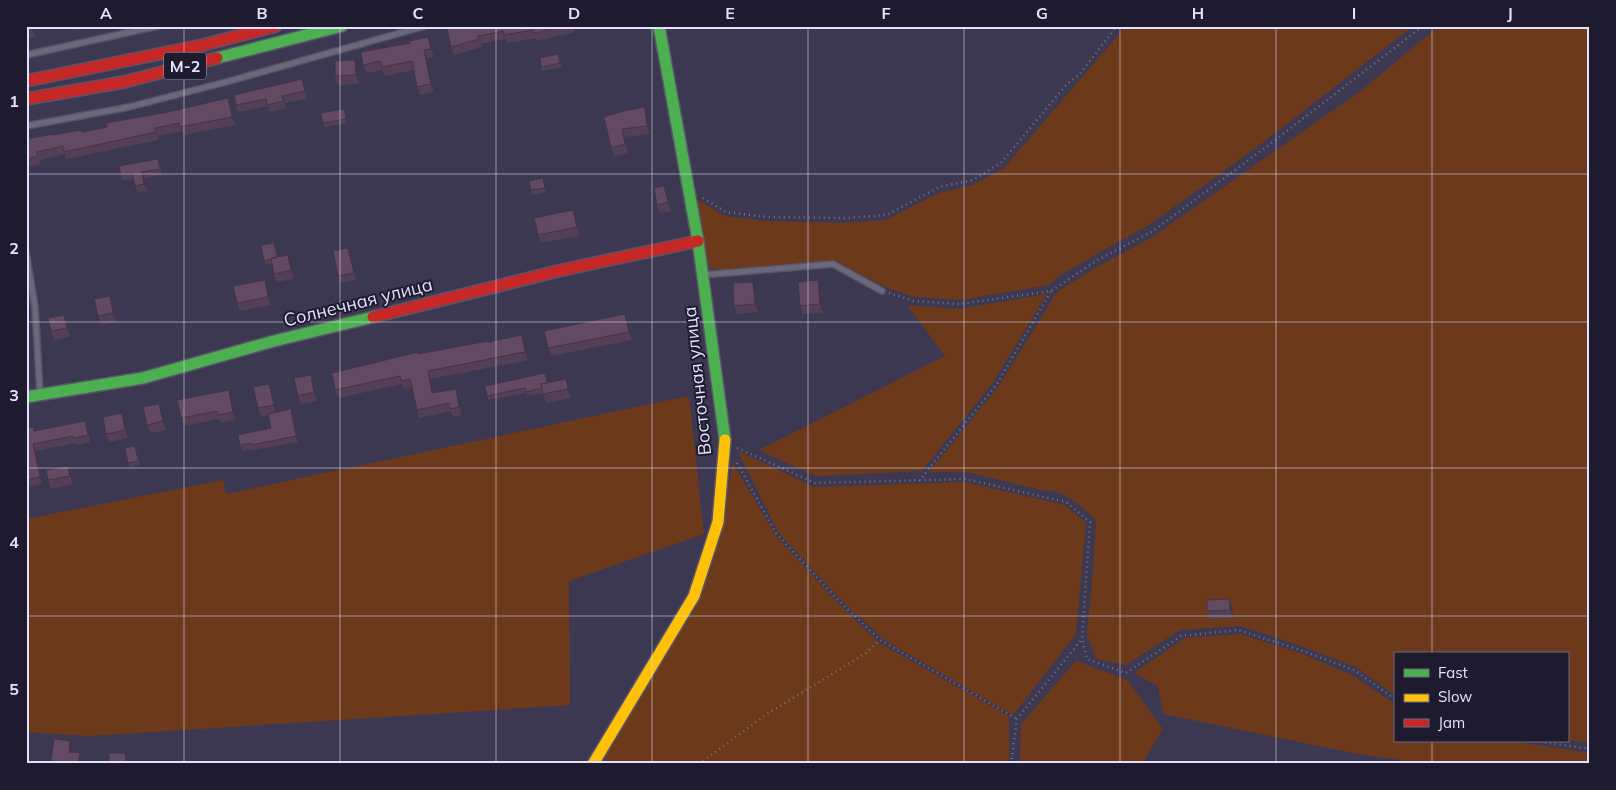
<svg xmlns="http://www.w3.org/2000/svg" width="1616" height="790" font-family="Mulish,sans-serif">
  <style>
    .green { fill: #6d391b }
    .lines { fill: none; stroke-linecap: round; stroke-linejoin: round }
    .lane-casing { stroke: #58546a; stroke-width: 8 }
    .fast-casing { stroke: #58546a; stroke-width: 14 }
    .slow-casing { stroke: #58546a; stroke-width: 14 }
    .jam-casing { stroke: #58546a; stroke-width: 14 }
    .path { stroke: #757383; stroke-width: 2.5; stroke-dasharray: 1 4; stroke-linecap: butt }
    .lane { stroke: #6b687b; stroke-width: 5 }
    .fast { stroke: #4caf50; stroke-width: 11 }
    .slow { stroke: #ffc107; stroke-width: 11 }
    .jam { stroke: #c62828; stroke-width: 11 }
    .wall { fill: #544055 }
    .shaded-wall { fill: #453445 }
    .building { fill: #624a63; stroke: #453445 }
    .grid { fill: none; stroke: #e4e1fe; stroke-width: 1; stroke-opacity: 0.55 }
    .labels { text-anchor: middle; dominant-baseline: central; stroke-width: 4; stroke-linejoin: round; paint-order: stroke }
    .shield { fill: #1e1b2f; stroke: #a9a6c0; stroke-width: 1 }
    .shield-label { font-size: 16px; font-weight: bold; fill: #e4e1fe }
    .street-label { font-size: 18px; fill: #e4e1fe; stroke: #1e1b2f }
    .neatline { fill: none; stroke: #e4e1fe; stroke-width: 2 }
    .grid-label { font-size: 16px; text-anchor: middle; font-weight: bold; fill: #e4e1fe }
  </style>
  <rect width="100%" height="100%" fill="#3d3852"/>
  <path class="green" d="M1124,26H1413L1261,144L1152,223L1060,275L1049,285L960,300L915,297L885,287L834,260L721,270L710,268L705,261L695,198L725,216L765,221L843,223L886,220L939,193L973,185L1004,168L1121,32Z
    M1439,26H1590V743L1567,740V654H1395V695L1356,667L1301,646L1241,626L1180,630L1126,665L1096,659L1087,634L1093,572L1096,520C1081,506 1064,489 1042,490L967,472H929L999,386L1057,292L1095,268L1151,238L1362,90Z
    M1047,294L994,381L922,471L815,476L759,450L945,356L907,305L959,309Z
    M689,396L704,534L569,581L570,705L90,736L26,732V519L223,480L226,494Z
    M738,451L814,487L964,482L1065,505L1086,523L1076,634L1013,715L883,639L840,599L778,532Z
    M732,462L776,536L836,601L878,642L1009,716V764H601L698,599L724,522Z
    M1240,634L1300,653L1352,675L1395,704V741H1512L1590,753V764H1426L1353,753L1163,714L1158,686L1134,673L1185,638Z
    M1076,661L1127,680L1163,729L1142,764H1020L1021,724Z"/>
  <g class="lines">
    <defs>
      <path id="lane" d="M26,55L158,26
        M26,126L129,107L226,82L425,26
        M26,252L35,307L40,394
        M703,275L833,264L882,291"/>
      <path id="fast" d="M659,26L698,241L725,440
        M217,58L342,26
        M26,397L143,378L274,341L373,317"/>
      <path id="slow" d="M593,764L694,596L718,522L725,440"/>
      <path id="jam" d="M26,81L203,45L276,26
        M26,99L124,82L217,58
        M373,317L562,270L698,241"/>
    </defs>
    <use href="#lane" class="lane-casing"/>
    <use href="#fast" class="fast-casing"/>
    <use href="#slow" class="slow-casing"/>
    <use href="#jam" class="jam-casing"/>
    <path class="path" d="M703,198L726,212L767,217L845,218L887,215L939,187L973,180L1001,163L1067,84L1079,75L1117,26
      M889,293L914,301L959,304L1051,291L1096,261L1153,231L1270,144L1423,26
      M737,448L815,483L965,479L1066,502L1090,522L1082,639L1087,659L1126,673L1181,636L1238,630L1300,650L1354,670L1395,699
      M737,463L776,533L838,600L880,640L1017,719
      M919,481L997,384L1051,291
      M1535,741L1590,749
      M699,764L767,714L866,653L880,640
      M1011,764L1017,719L1082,639"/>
    <use href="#lane" class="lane"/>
    <use href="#fast" class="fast"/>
    <use href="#slow" class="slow"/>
    <use href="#jam" class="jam"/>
  </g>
  <path class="wall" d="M26,26H34L35,37L26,38Z
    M74,26H91V27L75,30Z
    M462,26H572L574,32L537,41L536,38L507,43L506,39L481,44L482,47L454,55L451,47Z
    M428,37L431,45L434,57L427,58L434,92L420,95L417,87L414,70L385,76L382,70L366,73L363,65L410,43Z
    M558,54L562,67L543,71L541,67Z
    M355,60L358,68L359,84L338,85L335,76Z
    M305,86L307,99L285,103L286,108L270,112L268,106L238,112L236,105Z
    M231,105L235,125L183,135L182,131L158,136V140L66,159L65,154L40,160L41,164L26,167V139L82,132Z
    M344,109L347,123L325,127L323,123Z
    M648,116L650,134L625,137L628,153L614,156L611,148L604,117Z
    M158,159L162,175L144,178L147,191L137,193L134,179L123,181L121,175Z
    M543,178L546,192L532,195L531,190Z
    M664,186L667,195L671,211L660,213L657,205Z
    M576,218L580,236L541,243L538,235Z
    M276,247L278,257L288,255L291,263L294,279L277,282L274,274L272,263L266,265L264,261Z
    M351,256L356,280L340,283L338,276Z
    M268,288L271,305L240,311L237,303Z
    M821,289L823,313L803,314L800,306Z
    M756,290L758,312L737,314L734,306Z
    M110,296L113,304L116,322L101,325L98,316Z
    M64,315L67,323L70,336L54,340L51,331Z
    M628,322L632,340L551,356L548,348Z
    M488,342L525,343L528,360L430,379L433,393L458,397L462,415L453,417L451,411L419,418L417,410L412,387L404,389L402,384L338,398L335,390L418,354Z
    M311,375L314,383L317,401L301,404L298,396Z
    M546,377L548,383L569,387L571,398L546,403L543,393L527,396L526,393L488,400L487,396Z
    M272,392L276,412L291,409L293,415L298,442L254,450L253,449L242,451L240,445L271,428L269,415L261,417L258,408Z
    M232,398L236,420L221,423L219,419L184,426L181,418Z
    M162,412L166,430L150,433L147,425Z
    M122,413L125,422L128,438L109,442L106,434Z
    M26,428L34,431L87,428L90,442L76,445V443L36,451L42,484L26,488Z
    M137,450L140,465L130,467L128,463Z
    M68,466L71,474L73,484L51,489L48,480Z
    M1229,599L1232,607L1233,618L1210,619L1207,611Z"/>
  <path class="shaded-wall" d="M32,26H34L35,37L33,30Z
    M428,37L431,45L434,57L431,49Z
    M424,50L427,58L434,92L431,84Z
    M355,60L358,68L359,84L356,75Z
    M302,79L305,86L307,99Z
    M228,98L231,105L235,125L232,117Z
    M645,107L648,116L650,134L647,126Z
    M622,129L625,137L628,153L625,144Z
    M142,172L144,178L147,191L144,184Z
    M664,186L667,195L671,211L668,202Z
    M573,210L576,218L580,236L577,227Z
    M348,248L351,256L356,280L354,273Z
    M288,255L291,263L294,279L291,270Z
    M265,280L268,288L271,305L268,297Z
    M818,280L821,289L823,313L820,304Z
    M753,282L756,290L758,312L755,304Z
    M110,296L113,304L116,322L113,313Z
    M625,314L628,322L632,340L629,332Z
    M64,315L67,323L70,336L67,328Z
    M522,335L525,343L528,360L525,352Z
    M428,371L430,379L435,401L432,393Z
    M311,375L314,383L317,401L314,392Z
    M566,379L569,387L571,398L568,389Z
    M269,384L272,392L277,413L274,405Z
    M456,389L458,397L462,415L459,407Z
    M229,390L232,398L236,420L233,412Z
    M159,404L162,412L166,430L163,421Z
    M291,409L293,415L298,442L296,436Z
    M122,413L125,422L128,438L125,430Z
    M33,444L36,451L42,484L40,477Z
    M68,466L71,474L73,484L70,476Z
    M1229,599L1232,607L1233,618L1230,610Z
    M70,741L73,747L71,758L69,752Z
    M80,753L82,759L81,764H78Z
    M125,753L128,761L129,764H126Z"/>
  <path class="building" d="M26,26H32L33,30H26Z
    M462,26H562L534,33L533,30L504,35V31L478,36L479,39L451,47L447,29Z
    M428,37L431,49L424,50L431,84L417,87L412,61L382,67L380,61L363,65L361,52L410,43L409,41Z
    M558,54L560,63L541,67L540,58Z
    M355,60L356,75L335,76V61Z
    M302,79L305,91L282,96L284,101L267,105L266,99L236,105L234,95Z
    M228,98L232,117L180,127L179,123L155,128L156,132L64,152L63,146L37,152L38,156L26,159V139L53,134V135L81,130L82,132L107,127L106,123L163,113Z
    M645,107L647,126L622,129L625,144L611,148L604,117L628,110Z
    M344,109L346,119L323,123L321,113Z
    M158,159L160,169L142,172L144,184L135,186L132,173L121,175L119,166Z
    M543,178L545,188L531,190L529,181Z
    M664,186L668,202L657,205L654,188Z
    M573,210L577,227L538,235L534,218Z
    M274,243L277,257L264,261L261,245Z
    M348,248L354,273L338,276L333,251Z
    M288,255L291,270L274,274L271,258Z
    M265,280L268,297L237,303L233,286Z
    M818,280L820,304L800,306L798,282Z
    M753,282L755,304L734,306L733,283Z
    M110,296L113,313L98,316L94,299Z
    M625,314L629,332L548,348L544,331Z
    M64,315L67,328L51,331L48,318Z
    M522,335L525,352L428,371L432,393L456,389L459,407L450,409L449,403L417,410L410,379L401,381L400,376L335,390L332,373L418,352V354L488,341V342Z
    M545,373L547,383L541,384L542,388L526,392L525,388L487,396L485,386Z
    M311,375L314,392L298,396L294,378Z
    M566,379L568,389L543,394L541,384Z
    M269,384L274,405L258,408L253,387Z
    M229,390L233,412L218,415L217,411L181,418L177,400Z
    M159,404L163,421L147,425L143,407Z
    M291,409L296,436L252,445V443L240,445L238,435L271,428L268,414Z
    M122,413L125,430L106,434L103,417Z
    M85,421L88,435L74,438L73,436L33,444L40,477L26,480V428L33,427L34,431Z
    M135,446L138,461L128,463L125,448Z
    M68,466L70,476L48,480L46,470Z
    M1229,599L1230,610L1207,611V600Z
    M54,739L70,741L69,752L80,753L78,764H47V761L51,762Z
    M109,753H125L126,764H109Z"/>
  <path class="grid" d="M184,26V764M340,26V764M496,26V764M652,26V764M808,26V764M964,26V764M1120,26V764M1276,26V764M1432,26V654M26,174H1590M26,322H1590M26,468H1590M26,616H1590M1432,741V764"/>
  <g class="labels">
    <rect class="shield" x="164" y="52.5" width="42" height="27" rx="4"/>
    <g class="shield-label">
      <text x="185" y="66">М-2</text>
    </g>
    <g class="street-label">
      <text transform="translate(358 302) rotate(-14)">Солнечная улица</text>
      <text transform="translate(697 381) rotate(-96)">Восточная улица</text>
    </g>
  </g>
  <rect width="1616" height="790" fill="none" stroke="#1e1b2f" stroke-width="55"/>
  <rect x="1394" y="652" width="175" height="90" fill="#1e1b2f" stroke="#6d6a82"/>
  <rect x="1404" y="669" width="25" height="8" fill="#4caf50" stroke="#6d6a82"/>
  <text x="1438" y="678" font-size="15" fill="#e4e1fe">Fast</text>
  <rect x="1404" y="694" width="25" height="8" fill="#ffc107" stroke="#6d6a82"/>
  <text x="1438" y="702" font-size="15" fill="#e4e1fe">Slow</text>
  <rect x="1404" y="719" width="25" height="8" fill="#c62828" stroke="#6d6a82"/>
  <text x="1438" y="728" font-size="15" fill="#e4e1fe">Jam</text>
  <rect x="28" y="28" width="1560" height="734" class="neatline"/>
  <g class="grid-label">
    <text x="106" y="19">A</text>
    <text x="262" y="19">B</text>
    <text x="418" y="19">C</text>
    <text x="574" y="19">D</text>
    <text x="730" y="19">E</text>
    <text x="886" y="19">F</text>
    <text x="1042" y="19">G</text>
    <text x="1198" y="19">H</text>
    <text x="1354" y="19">I</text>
    <text x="1510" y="19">J</text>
    <text x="14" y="107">1</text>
    <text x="14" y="254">2</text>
    <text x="14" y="401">3</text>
    <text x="14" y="548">4</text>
    <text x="14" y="695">5</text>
  </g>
</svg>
